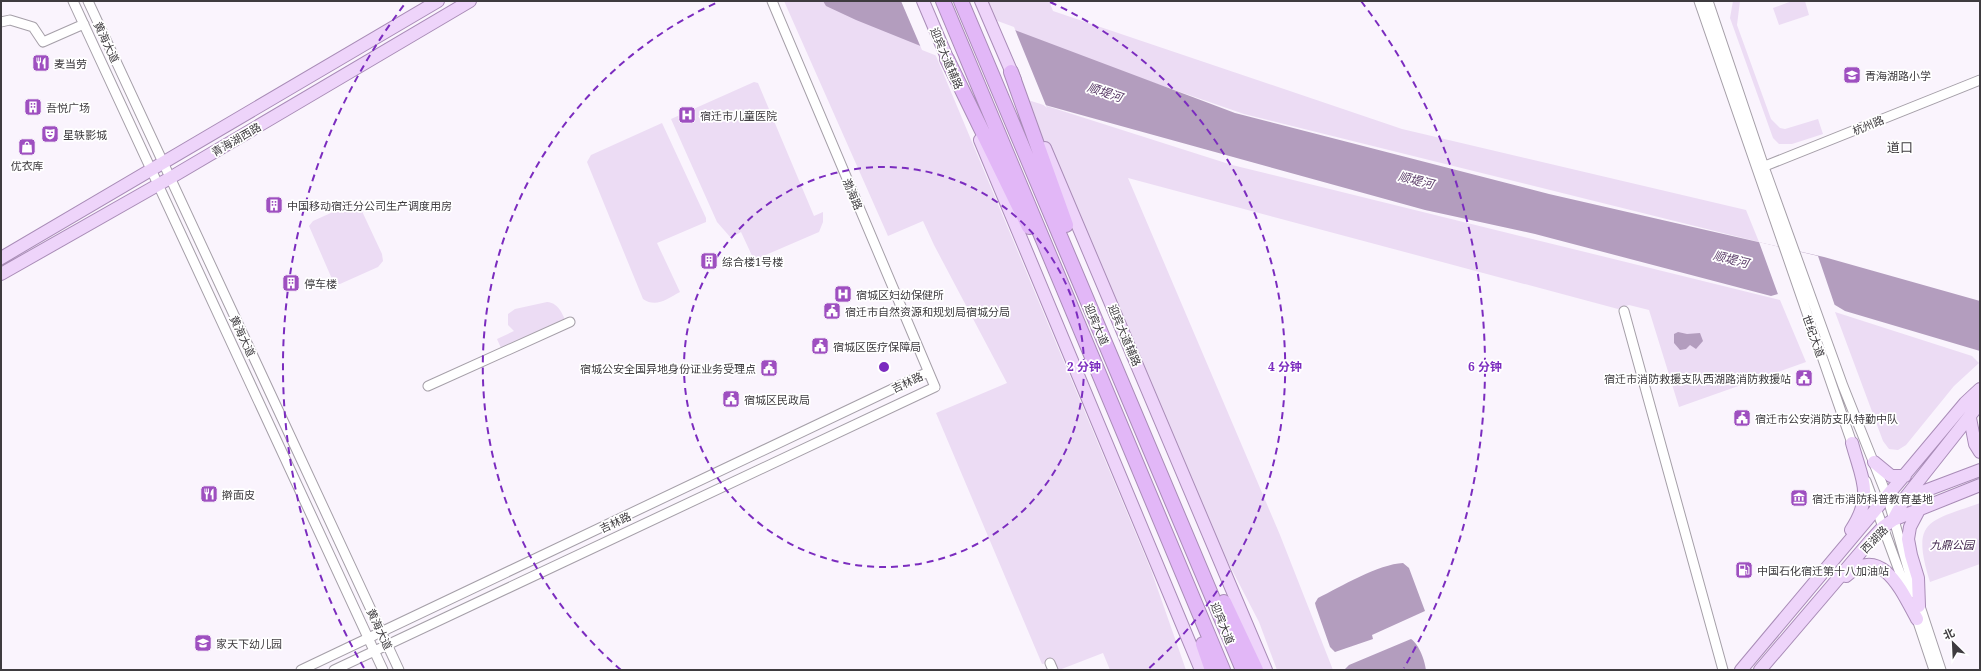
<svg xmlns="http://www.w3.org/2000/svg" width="1981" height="671" font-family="'Noto Serif','Noto Sans SC',serif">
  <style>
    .green { fill: #ecdcf4 }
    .water { fill: #b39dbe }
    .pier { fill: #faf4fd }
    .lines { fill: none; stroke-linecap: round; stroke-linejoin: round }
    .minor-casing { stroke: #a59fa8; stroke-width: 11 }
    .major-casing { stroke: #a98cb7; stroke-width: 14 }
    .highway-casing { stroke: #a98cb7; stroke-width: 16 }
    .minor { stroke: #fff; stroke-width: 9 }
    .major { stroke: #eed4fa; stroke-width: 12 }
    .highway { stroke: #e2b7f7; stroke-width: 14 }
    .ring { fill: none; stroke: #7b2cbf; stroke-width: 2; stroke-dasharray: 7 5 }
    .labels { text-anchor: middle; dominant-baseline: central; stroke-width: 3.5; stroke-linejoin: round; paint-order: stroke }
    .street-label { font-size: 11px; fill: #3e3b3f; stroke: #fff }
    .poi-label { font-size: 11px; fill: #3e3b3f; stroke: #fff; text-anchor: start }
    .park-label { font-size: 11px; font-style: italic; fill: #3b1d48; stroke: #fff }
    .water-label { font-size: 12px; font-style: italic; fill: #583966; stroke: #fff }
    .quarter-label { font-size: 13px; fill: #3e3b3f; stroke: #fff }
    .centre { fill: #7b2cbf; stroke: #fff; stroke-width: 2 }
    .ring-label { font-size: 12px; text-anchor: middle; font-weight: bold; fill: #7b2cbf; stroke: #fff; stroke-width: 3.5; stroke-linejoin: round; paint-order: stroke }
  </style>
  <rect width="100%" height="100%" fill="#faf4fd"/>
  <path class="green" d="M784,1H913L1151,570L1186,670H1110L1103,653L1059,670L1054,662L1042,664L936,413L1007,383L934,245L923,221L888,236Z
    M980,1H1049L1053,11L1402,129L1746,210L1759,242L1244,114L992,27Z
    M1733,1H1740L1737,25L1771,119L1780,128L1785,129L1818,119L1823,134L1792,144H1779L1773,138L1730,18Z
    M1792,1H1805L1809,15L1779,25L1773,8Z
    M754,82L758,83L814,216L823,212V222L819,232L754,260L741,232L731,238L717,222L671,119Z
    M1028,100L1232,165L1780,300L1806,362L1679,407L1649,310L1629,305L1618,309L1128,178L1280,535L1333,670H1277L1259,622L1175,460L1026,107Z
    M662,123L706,218V222L657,243L680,292C667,299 656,308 643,299L587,162L591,155Z
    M353,203L360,207L382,254L383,261L378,267L340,284H336L332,279L309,226L313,221Z
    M547,302C560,303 564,317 568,328L505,357L497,339L514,331L508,325V314L515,309Z
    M1835,312L1972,356L1979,363L1954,386L1906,445L1898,450L1889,449L1883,441Z
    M1980,503V564L1930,582C1911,520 1927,522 1980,503Z"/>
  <path class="water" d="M823,1H938L1235,113L1549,194L1824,257L1980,301V351L1845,311L1835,305L1778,294L1771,296L1535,234L1425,210L1045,105L1030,90L856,20L826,6Z
    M1678,332L1687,334L1700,333L1703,341L1696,349L1690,345L1686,349L1680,350L1674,343V334Z
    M1403,563L1409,568L1425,611L1372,635L1373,639L1335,652L1330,647L1316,607L1315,603L1318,598C1340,587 1379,564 1403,563Z
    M1411,639C1419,644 1425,661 1426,670H1344L1349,665Z"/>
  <path class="pier" d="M901,1H943L1014,27L1047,108L1029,92L922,50Z
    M1759,242L1818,256L1835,306L1779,297Z"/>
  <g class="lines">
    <defs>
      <path id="minor" d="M73,1L383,670
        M88,1L399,670
        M1699,1L1854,449
        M1708,1L1764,167L1843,386L1887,496L1912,582L1941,670
        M1,22L10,20L33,27L43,42L84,24
        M1760,168L1980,80
        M1624,311L1723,670
        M428,386L570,322
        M1866,481L1908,595
        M1915,613L1934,670
        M1050,663L1053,670
        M301,670L928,372
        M334,670L935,387L772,1"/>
      <path id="major" d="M923,1L951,67
        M981,1L1015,80
        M980,140L1201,670
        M1045,148L1266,670
        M1,258L438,1
        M1,274L170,178L470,1
        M1970,418L1975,444L1980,452
        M1874,462L1891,476H1905
        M1906,498L1980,470
        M1893,520L1980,485
        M1851,530C1874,495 1862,480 1852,443
        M1846,576C1882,543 1902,592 1917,619
        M1919,606L1918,578L1911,555L1908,539L1910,527L1920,508
        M1741,670L1965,403L1980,389
        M1760,670L1871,540L1883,527L1893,520L1905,498L1980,403"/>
      <path id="highway" d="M943,1L1223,670
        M961,1L1243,670
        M947,59L1029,227
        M1011,72L1066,225
        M1224,602L1256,670
        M1203,644L1212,670"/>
    </defs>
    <use href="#minor" class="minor-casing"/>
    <use href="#major" class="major-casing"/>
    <use href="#highway" class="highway-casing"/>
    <use href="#minor" class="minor"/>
    <use href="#major" class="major"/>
    <use href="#highway" class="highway"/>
  </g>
  <g class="ring">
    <circle cx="884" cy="367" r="200"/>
    <path d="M621 670A401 401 0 0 1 718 2M1050 2A401 401 0 0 1 1147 670"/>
    <path d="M364 668A601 601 0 0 1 407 1M1361 1A601 601 0 0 1 1404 668"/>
  </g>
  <defs>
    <symbol id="restaurant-square" viewBox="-11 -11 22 22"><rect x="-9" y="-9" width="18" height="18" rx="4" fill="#9e4fc0" stroke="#fff"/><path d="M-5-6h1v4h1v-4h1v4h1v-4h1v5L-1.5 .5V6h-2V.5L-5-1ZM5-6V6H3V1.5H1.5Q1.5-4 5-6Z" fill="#fff"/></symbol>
    <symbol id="school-square" viewBox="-11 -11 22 22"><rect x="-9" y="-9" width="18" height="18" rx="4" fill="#9e4fc0" stroke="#fff"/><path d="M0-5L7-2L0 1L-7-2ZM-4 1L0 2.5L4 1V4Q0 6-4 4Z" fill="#fff"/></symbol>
    <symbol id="building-square" viewBox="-11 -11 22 22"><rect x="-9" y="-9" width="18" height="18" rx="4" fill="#9e4fc0" stroke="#fff"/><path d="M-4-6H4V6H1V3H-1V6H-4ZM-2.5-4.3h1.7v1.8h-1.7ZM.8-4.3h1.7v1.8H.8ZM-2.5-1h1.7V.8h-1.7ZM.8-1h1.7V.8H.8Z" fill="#fff"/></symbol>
    <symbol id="hospital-square" viewBox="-11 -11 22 22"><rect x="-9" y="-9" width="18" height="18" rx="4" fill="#9e4fc0" stroke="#fff"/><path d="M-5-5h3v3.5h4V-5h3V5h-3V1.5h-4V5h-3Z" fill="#fff"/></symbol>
    <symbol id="theatre-square" viewBox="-11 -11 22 22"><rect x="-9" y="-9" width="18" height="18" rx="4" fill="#9e4fc0" stroke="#fff"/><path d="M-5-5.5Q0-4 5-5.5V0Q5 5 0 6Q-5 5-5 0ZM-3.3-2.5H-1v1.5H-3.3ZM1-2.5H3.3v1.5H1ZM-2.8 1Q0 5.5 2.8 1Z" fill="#fff"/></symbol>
    <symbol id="shop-square" viewBox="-11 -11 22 22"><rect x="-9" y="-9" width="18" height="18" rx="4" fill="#9e4fc0" stroke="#fff"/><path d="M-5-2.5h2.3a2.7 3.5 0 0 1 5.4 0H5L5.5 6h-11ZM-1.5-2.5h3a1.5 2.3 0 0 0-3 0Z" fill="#fff"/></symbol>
    <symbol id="civic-square" viewBox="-11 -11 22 22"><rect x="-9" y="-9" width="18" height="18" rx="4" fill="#9e4fc0" stroke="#fff"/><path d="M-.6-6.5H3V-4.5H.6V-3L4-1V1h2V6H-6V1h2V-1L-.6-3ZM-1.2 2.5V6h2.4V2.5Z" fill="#fff"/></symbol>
    <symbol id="museum-square" viewBox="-11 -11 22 22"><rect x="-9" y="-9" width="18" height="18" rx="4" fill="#9e4fc0" stroke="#fff"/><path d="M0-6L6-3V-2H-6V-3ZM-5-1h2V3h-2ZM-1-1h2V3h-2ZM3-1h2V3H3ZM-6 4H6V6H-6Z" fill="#fff"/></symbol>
    <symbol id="fuel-square" viewBox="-11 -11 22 22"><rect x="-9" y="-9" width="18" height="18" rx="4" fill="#9e4fc0" stroke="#fff"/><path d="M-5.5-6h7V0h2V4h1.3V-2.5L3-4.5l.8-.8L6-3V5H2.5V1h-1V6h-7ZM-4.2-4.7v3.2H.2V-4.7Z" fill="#fff"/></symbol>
  </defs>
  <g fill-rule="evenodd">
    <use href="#restaurant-square" x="31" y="53" width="20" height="20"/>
    <use href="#school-square" x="1842" y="65" width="20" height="20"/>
    <use href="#building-square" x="23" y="97" width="20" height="20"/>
    <use href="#hospital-square" x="677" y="105" width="20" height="20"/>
    <use href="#theatre-square" x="40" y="124" width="20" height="20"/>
    <use href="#shop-square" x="17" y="137" width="20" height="20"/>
    <use href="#building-square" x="264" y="195" width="20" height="20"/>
    <use href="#building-square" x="699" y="251" width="20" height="20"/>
    <use href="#building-square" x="281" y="273" width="20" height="20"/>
    <use href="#hospital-square" x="833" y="284" width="20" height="20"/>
    <use href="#civic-square" x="822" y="301" width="20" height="20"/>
    <use href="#civic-square" x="810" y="336" width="20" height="20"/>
    <use href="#civic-square" x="759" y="358" width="20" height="20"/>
    <use href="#civic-square" x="1794" y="368" width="20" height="20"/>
    <use href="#civic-square" x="721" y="389" width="20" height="20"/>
    <use href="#civic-square" x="1732" y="408" width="20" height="20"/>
    <use href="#restaurant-square" x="199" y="484" width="20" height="20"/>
    <use href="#museum-square" x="1789" y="488" width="20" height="20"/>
    <use href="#fuel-square" x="1734" y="560" width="20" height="20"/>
    <use href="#school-square" x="193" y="633" width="20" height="20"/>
  </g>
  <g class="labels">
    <g class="street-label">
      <text transform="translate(107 42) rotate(65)">黄海大道</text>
      <text transform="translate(947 58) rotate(67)">迎宾大道辅路</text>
      <text transform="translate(1868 125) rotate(-22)">杭州路</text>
      <text transform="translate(236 139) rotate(-30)">青海湖西路</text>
      <text transform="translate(853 194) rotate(67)">渤海路</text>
      <text transform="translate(1097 324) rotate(67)">迎宾大道</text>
      <text transform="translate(1125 335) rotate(67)">迎宾大道辅路</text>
      <text transform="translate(243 336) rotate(65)">黄海大道</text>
      <text transform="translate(1814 336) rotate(70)">世纪大道</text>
      <text transform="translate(907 382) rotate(-25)">吉林路</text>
      <text transform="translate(615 522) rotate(-25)">吉林路</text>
      <text transform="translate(1874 539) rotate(-46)">西湖路</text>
      <text transform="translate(1223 623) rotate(68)">迎宾大道</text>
      <text transform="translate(380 629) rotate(65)">黄海大道</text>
    </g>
    <g class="poi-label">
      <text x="54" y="63">麦当劳</text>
      <text x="1865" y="75">青海湖路小学</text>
      <text x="46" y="107">吾悦广场</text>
      <text x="700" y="115">宿迁市儿童医院</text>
      <text x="63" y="134">星轶影城</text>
      <text x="27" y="165" text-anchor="middle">优衣库</text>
      <text x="287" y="205">中国移动宿迁分公司生产调度用房</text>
      <text x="722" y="261">综合楼1号楼</text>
      <text x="304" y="283">停车楼</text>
      <text x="856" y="294">宿城区妇幼保健所</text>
      <text x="845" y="311">宿迁市自然资源和规划局宿城分局</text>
      <text x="833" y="346">宿城区医疗保障局</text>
      <text x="756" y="368" text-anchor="end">宿城公安全国异地身份证业务受理点</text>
      <text x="1791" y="378" text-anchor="end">宿迁市消防救援支队西湖路消防救援站</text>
      <text x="744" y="399">宿城区民政局</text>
      <text x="1755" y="418">宿迁市公安消防支队特勤中队</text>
      <text x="222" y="494">擀面皮</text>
      <text x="1812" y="498">宿迁市消防科普教育基地</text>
      <text x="1757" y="570">中国石化宿迁第十八加油站</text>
      <text x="216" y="643">家天下幼儿园</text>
    </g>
    <g class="park-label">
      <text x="1952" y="544">九鼎公园</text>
    </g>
    <g class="water-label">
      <text transform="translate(1105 92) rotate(18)">顺堤河</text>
      <text transform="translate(1416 180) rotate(14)">顺堤河</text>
      <text transform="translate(1731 259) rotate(14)">顺堤河</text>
    </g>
    <g class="quarter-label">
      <text x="1900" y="147">道口</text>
    </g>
  </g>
  <circle cx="884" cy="367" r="6" class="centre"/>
  <g class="ring-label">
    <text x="1084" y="371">2 分钟</text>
    <text x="1285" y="371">4 分钟</text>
    <text x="1485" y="371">6 分钟</text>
  </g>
  <rect width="1981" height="671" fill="none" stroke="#3e3b3f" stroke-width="4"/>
  <g transform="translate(1953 643) rotate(336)" stroke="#ffffff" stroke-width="3" paint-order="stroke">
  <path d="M0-3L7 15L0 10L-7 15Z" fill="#3e3b3f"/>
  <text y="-6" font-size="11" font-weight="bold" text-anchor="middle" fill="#3e3b3f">北</text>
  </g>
</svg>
